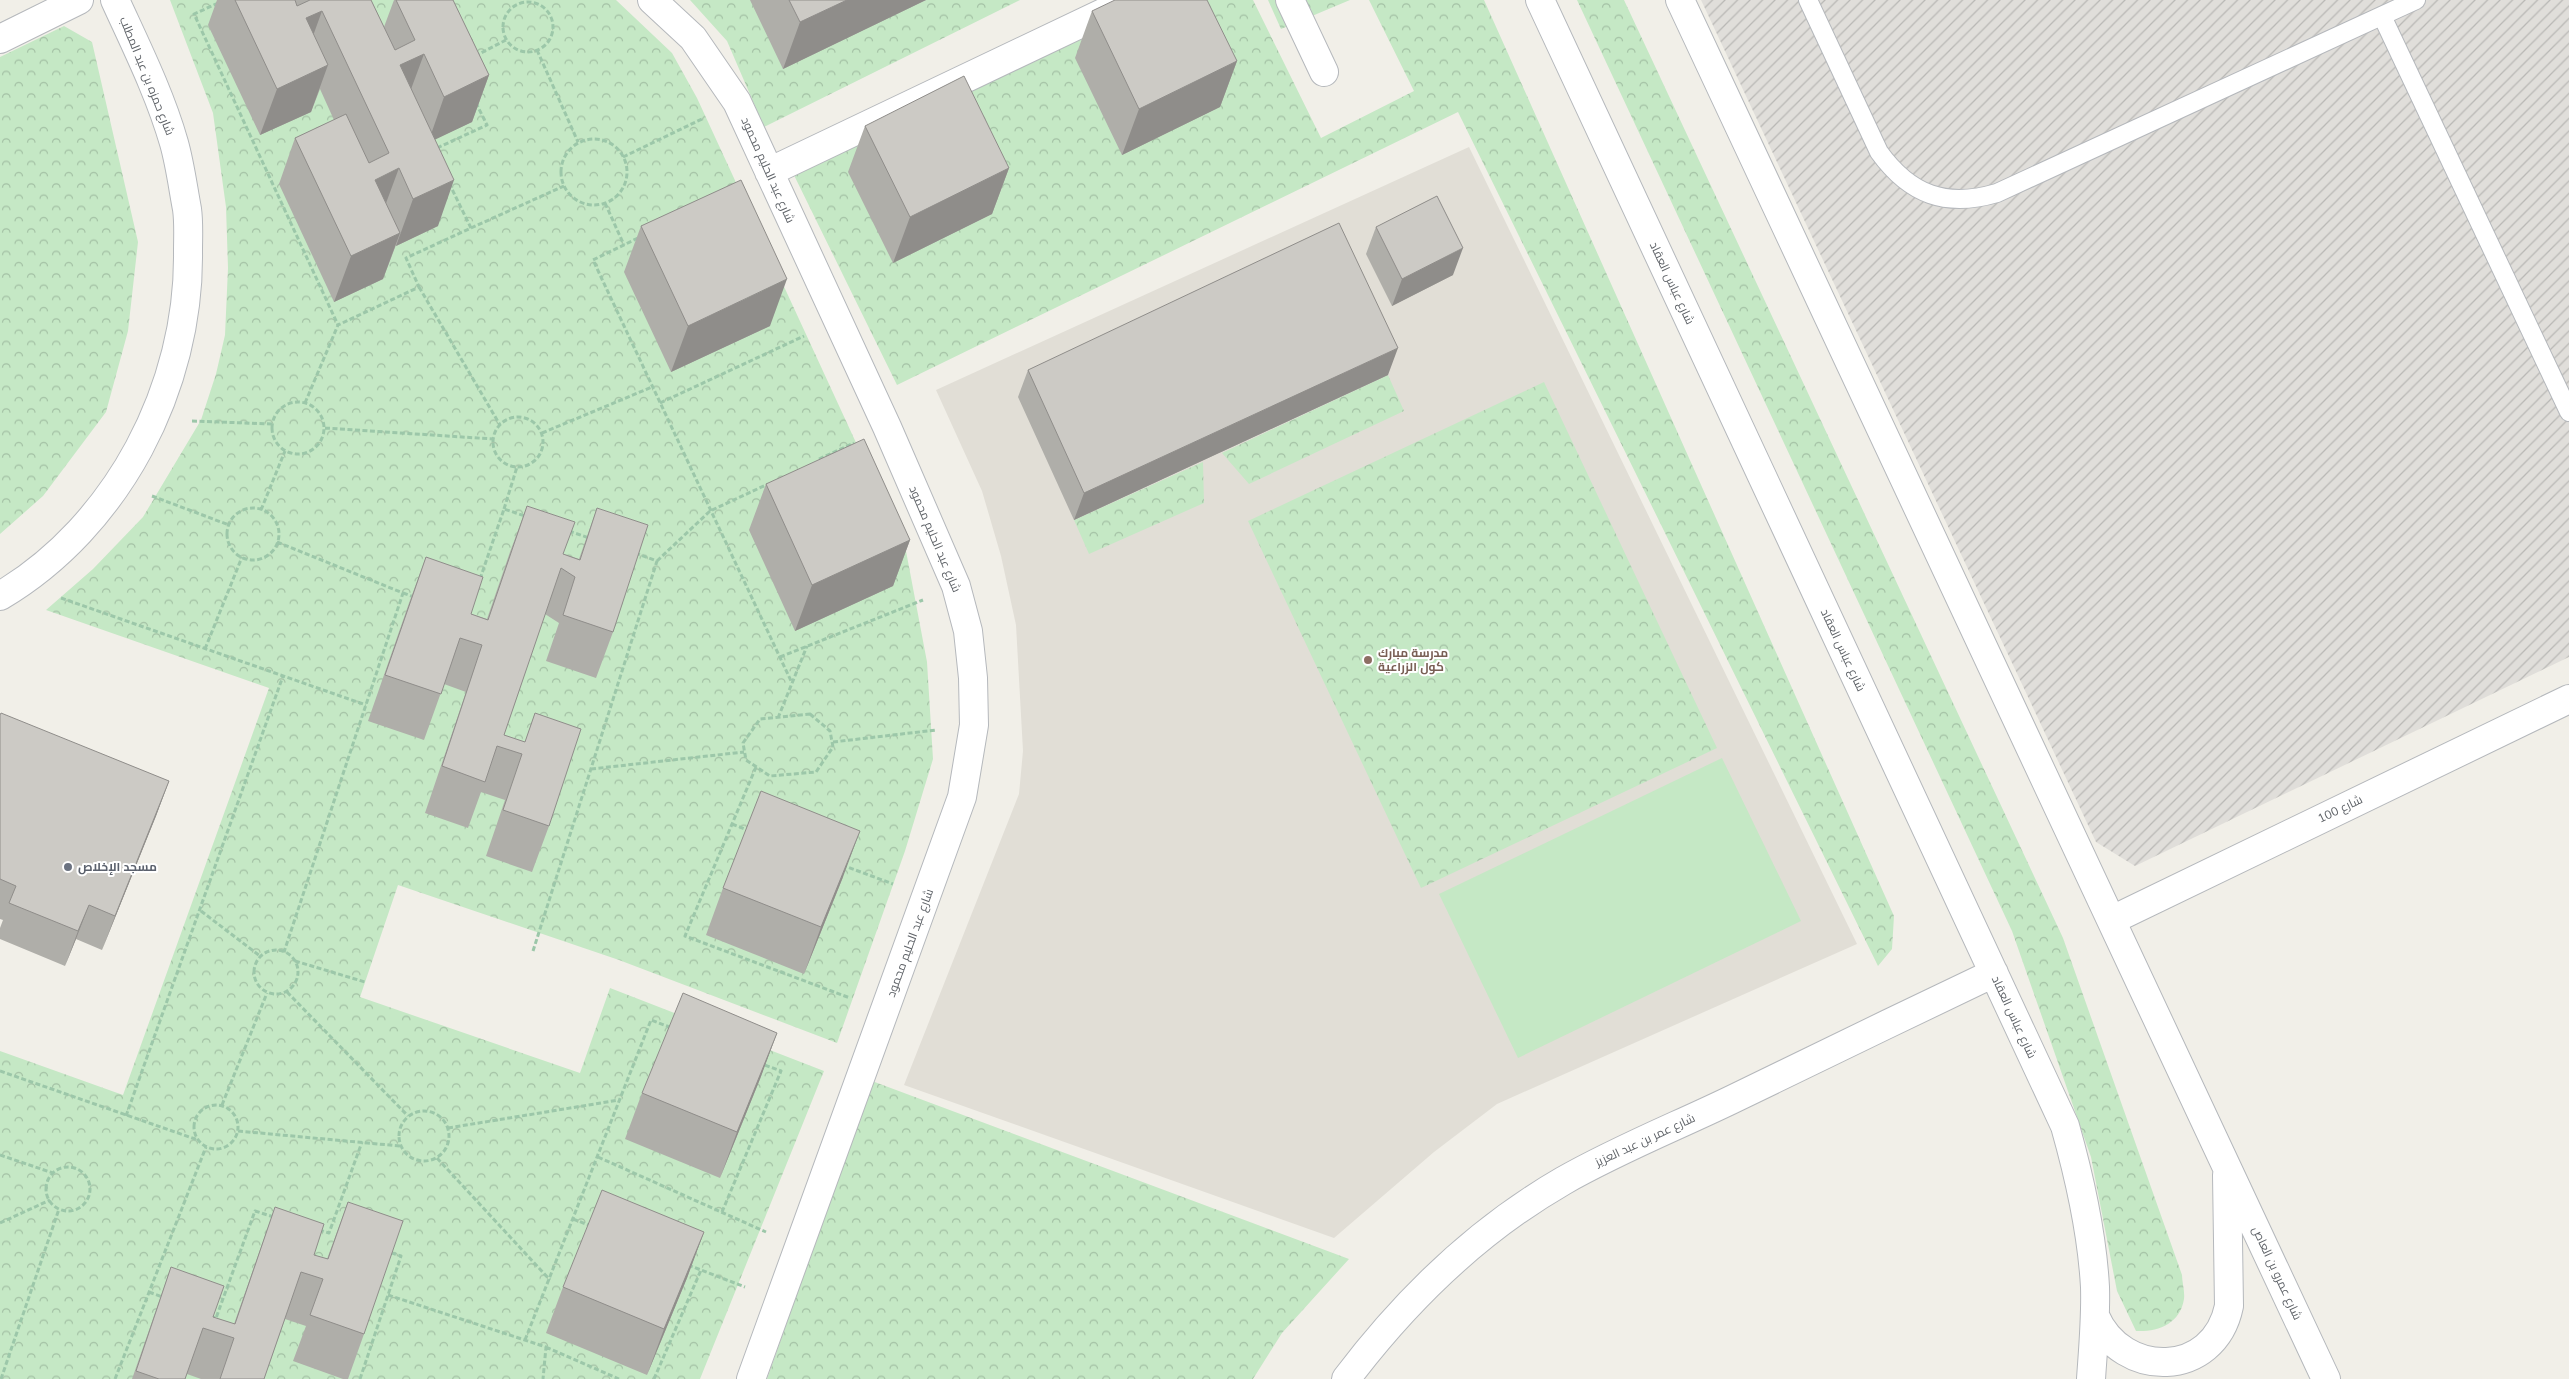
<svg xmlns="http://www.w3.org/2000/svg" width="2569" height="1379" font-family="'Nunito Sans',Cairo,sans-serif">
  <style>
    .industrial { fill: url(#industrial-furrows) }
    .education { fill: #e1ded6 }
    .forest { fill: url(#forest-crowns) }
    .pitch { fill: #c5e8c5 }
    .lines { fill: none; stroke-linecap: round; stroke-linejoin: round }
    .service-casing { stroke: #b5b8bc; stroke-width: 20 }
    .minor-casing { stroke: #b5b8bc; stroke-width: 30 }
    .tertiary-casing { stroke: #b5b8bc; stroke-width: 30 }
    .path { stroke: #9cc7a9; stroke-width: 3; stroke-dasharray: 5 2.5; stroke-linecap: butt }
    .service { stroke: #fff; stroke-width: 18 }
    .minor { stroke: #fff; stroke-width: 28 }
    .tertiary { stroke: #fff; stroke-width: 28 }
    .wall { fill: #afaea9 }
    .shaded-wall { fill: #8f8d8a }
    .building { fill: #cccac5; stroke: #8f8d8a }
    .education-dot { fill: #8d6e63; stroke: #fff; stroke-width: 2 }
    .worship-dot { fill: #6b7280; stroke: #fff; stroke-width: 2 }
    .labels { text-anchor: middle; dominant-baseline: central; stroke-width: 4; stroke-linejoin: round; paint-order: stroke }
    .street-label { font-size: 12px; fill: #5f6368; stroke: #fff }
    .education-label { font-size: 12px; font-weight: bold; fill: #785e54; stroke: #fff; text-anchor: start }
    .worship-label { font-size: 12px; font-weight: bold; fill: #5b616d; stroke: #fff; text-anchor: start }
  </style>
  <defs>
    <pattern id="industrial-furrows" width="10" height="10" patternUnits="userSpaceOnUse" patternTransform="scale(1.25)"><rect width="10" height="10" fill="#e0deda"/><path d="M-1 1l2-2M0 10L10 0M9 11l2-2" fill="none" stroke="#b9b8b5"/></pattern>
    <pattern id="forest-crowns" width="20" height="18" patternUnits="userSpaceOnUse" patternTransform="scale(1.25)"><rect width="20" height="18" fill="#c5e8c5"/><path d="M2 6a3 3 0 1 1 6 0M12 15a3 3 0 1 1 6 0" fill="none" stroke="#a3c0a4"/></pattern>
  </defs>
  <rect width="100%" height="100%" fill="#f1efe8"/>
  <path class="industrial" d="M1701,0H2569V657L2135,866L2096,842Z"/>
  <path class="education" d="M1469,147L1857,944L1497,1104L1434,1152L1334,1238L904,1085L1019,794L1023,751L1016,625L1001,556L982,491L936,390Z"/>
  <path class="forest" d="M170,0H616L672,53L697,98L906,551L927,662L933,759L905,851L837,1043L619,960L398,885L360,997L580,1073L610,988L824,1071L700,1379H0V1051L123,1095L269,688L46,610L93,569L143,517L201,420L216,374L225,335L228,268L226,207L213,113Z
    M690,0H1020L764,127L727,41Z
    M1132,0H1253L1321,138L1414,91L1369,0H1484L1894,916L1892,949L1878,966L1458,112L897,385L790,167Z
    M1268,0H1350L1281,29Z
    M1577,0H1624L2063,938L2182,1275C2182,1282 2185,1292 2184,1299C2180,1324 2158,1332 2136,1331L2117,1291L2091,1157L2012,931Z
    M64,26L92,42L138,242L128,331L106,412L43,496L0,534V57Z
    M1388,375L1404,411L1249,484L1222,453Z
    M1544,382L1717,748L1421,888L1248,521Z
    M1203,462L1204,503L1089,554L1074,520Z
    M872,1081L1349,1259L1282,1333L1253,1379H767Z"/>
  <path class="pitch" d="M1722,758L1801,921L1518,1058L1439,894Z"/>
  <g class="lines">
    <defs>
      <path id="service" d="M1808,0L1879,152C1910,195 1946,208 1997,193L2416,0
        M2382,16L2569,412"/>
      <path id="minor" d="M652,0L693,38L737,102L887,427L956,586L968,631L973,678L974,725L962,797L751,1379
        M1290,0L1324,72
        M0,39L79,0
        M769,172L1130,0
        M0,596C118,526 190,387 188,251C188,237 189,223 187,209C183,188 180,164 174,143C160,94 136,46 115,0
        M2112,920L2569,699"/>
      <path id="tertiary" d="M1540,0L2065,1126C2080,1179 2092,1232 2095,1287C2096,1318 2093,1349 2091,1379
        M1680,0L2326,1379
        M2095,1316C2122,1379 2214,1379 2229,1306L2227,1175
        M1346,1379C1405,1301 1478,1230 1563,1181C1617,1150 1675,1127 1731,1100C1819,1057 1906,1015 1994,973"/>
    </defs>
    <use href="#service" class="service-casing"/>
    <use href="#minor" class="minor-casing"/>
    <use href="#tertiary" class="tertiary-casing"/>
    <path class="path" d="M225,0L194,14L338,325
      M503 27a25 25 0 1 1 50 0a25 25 0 1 1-50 0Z
      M537,50L578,142
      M475,56L506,40
      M561 172a33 33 0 1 1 66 0a33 33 0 1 1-66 0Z
      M437,148L487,125L476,103
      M623,157L704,118
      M605,203L624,245
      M471,228L564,186
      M638,238L593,260L792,683
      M419,287L500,425
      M272 428a26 26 0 1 1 52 0a26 26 0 1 1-52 0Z
      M305,403L338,325L419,287L406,258L471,228L450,185
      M660,403L804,336
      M493 442a25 25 0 1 1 50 0a25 25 0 1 1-50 0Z
      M192,421L272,424
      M325,428L493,439
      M542,433L652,387
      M819,459L854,443
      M152,496L229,525
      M227 534a26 26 0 1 1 52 0a26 26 0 1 1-52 0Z
      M504,509L517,467
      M261,510L285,451
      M569,531L589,538
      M277,542L403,593L284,952
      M657,561L710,511L768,484
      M480,579L504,509L525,516
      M403,593L414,597
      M61,598L366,705
      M205,649L242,557
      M780,657L923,600
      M810,714L830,731L833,747L816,772L770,776L746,760L743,743L760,719Z
      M778,718L807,646
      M833,742L936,730
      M756,767L685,936L850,998
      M591,769L744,752
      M732,824L750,831
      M842,865L893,884
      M201,911L260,956
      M254 972a22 22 0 1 1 44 0a22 22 0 1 1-44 0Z
      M533,951L657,561L635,553
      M295,961L365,982
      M287,992L408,1116
      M0,1071L198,1140
      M194 1127a22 22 0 1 1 44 0a22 22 0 1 1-44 0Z
      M222,1105L267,993
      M399 1136a25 25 0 1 1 50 0a25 25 0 1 1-50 0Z
      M126,1116L283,676
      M448,1128L619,1100
      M238,1131L400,1146
      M0,1155L53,1173
      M598,1157L766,1232
      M437,1158L550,1280
      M46 1189a22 22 0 1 1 44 0a22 22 0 1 1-44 0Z
      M722,1212L781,1071L762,1064
      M573,1219L591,1226
      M0,1223L50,1200
      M319,1230L329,1233L362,1142
      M688,1265L745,1287
      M149,1292L165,1298
      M388,1295L546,1347L543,1379
      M210,1316L216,1318L255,1211L274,1217
      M525,1340L651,1020L672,1028
      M546,1347L619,1379
      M1,1379L59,1209
      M115,1379L206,1147
      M360,1379L401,1256L389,1252
      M654,1379L701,1270"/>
    <use href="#service" class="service"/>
    <use href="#minor" class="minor"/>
    <use href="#tertiary" class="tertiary"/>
  </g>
  <path class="wall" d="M217,0H371L384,27L394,0H453L489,75L472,122L435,139L438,226L396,246V245L383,279L334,302L279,184L295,138L334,120L320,89L311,112L260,135L208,25Z
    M750,0H926L783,69Z
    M1092,11L1237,61L1220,107L1122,155L1075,58Z
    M865,126L1009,168L992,214L893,263L848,172Z
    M641,226L770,326L671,372L624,272Z
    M1376,227L1453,275L1392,306L1366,254Z
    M1028,370L1388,375L1074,520L1018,397Z
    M766,484L910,540L893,586L795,631L749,530Z
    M527,506L563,554L579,559L597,508L613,632L596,678L546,661L559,623L545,614L504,735L525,742L535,713L549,826L532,872L486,856L505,800L481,792L468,828L425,813L466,692L444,684L424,740L368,721L409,603L426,557L471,614L487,619L510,552Z
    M0,715L169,781L156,816L102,950L76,939L65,966L0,939V928L3,920L0,919Z
    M843,877L804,974L706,935L723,888Z
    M777,1033L760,1079L720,1178L625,1139L642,1093Z
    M348,1202L364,1334L348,1379H343L293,1361L306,1326L285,1319L264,1379H201L187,1374L185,1379H132L171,1267L213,1317L234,1324L275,1207L314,1255L327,1259Z
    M704,1232L687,1278L647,1375L546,1333L563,1287Z"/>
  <path class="shaded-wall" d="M847,0H926L783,69L800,22Z
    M322,11L305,58L306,18Z
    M424,54L407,100L400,65Z
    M1237,61L1220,107L1122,155L1139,109Z
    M328,65L311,112L260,135L277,89Z
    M489,75L472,122L428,143L444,97Z
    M399,168L382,214L375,180Z
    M1009,168L992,214L893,263L910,217Z
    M454,180L438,226L396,246L413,199Z
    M400,233L383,279L334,302L351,256Z
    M1463,248L1453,275L1392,306L1402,279Z
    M787,279L770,326L671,372L688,326Z
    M1398,348L1388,375L1074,520L1084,493Z
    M910,540L893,586L795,631L812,585Z
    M169,781L156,816L102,950L115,916Z
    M860,831L843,877L804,974L821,927Z
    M89,905L76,939L65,966L78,931Z
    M777,1033L760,1079L720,1178L737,1132Z
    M704,1232L687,1278L647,1375L664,1329Z"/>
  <path class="building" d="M235,0H295L297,6L310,0H371L395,50L415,40L396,0H453L489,75L444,97L424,54L400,65L454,180L413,199L399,168L375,180L400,233L351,256L295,138L346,114L369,163L389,153L322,11L306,18L328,65L277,89Z
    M789,0H847L800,22Z
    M1115,0H1207L1237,61L1139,109L1092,11Z
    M964,76L1009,168L910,217L865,126Z
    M741,180L787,279L688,326L641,226Z
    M1437,196L1463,248L1402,279L1376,227Z
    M1339,223L1398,348L1084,493L1028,370Z
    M864,439L910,540L812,585L766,484Z
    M527,506L575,522L563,554L580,560L597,508L648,525L613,632L563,615L575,577L561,568L504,735L525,742L535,713L581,729L549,826L503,810L522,754L497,746L485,782L442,766L482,645L460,638L441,694L385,675L426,557L483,577L471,614L488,620Z
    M1,713L169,781L115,916L89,905L78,931L9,903L16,886L0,879V715Z
    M761,791L860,831L821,927L723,888Z
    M683,993L777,1033L737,1132L642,1093Z
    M602,1190L704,1232L664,1329L563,1287Z
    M348,1202L403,1221L364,1334L310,1315L323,1279L301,1272L264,1379H220L234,1338L203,1328L185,1379H159L136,1371L171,1267L224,1286L213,1317L235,1324L275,1207L324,1224L314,1255L328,1259Z"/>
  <circle class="education-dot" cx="1368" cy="660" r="5"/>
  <circle class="worship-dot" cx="68" cy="867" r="5"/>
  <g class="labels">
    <g class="street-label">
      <text transform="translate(147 76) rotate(68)">شارع حمزه بن عبد المطلب</text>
      <text transform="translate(768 170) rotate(66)">شارع عبد الحليم محمود</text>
      <text transform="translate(1672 283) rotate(65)">شارع عباس العقاد</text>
      <text transform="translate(935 539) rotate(67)">شارع عبد الحليم محمود</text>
      <text transform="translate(1843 650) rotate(65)">شارع عباس العقاد</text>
      <text transform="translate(2340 809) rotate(-26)">شارع 100</text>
      <text transform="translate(910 943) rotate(-70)">شارع عبد الحليم محمود</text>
      <text transform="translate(2014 1017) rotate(65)">شارع عباس العقاد</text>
      <text transform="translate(1645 1140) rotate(-25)">شارع عمر بن عبد العزيز</text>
      <text transform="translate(2277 1273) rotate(65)">شارع عمرو بن العاص</text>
    </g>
    <g class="education-label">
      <text x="1378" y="653">مدرسة مبارك<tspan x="1378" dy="14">كول الزراعية</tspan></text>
    </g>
    <g class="worship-label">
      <text x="78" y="867">مسجد الإخلاص</text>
    </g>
  </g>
</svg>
